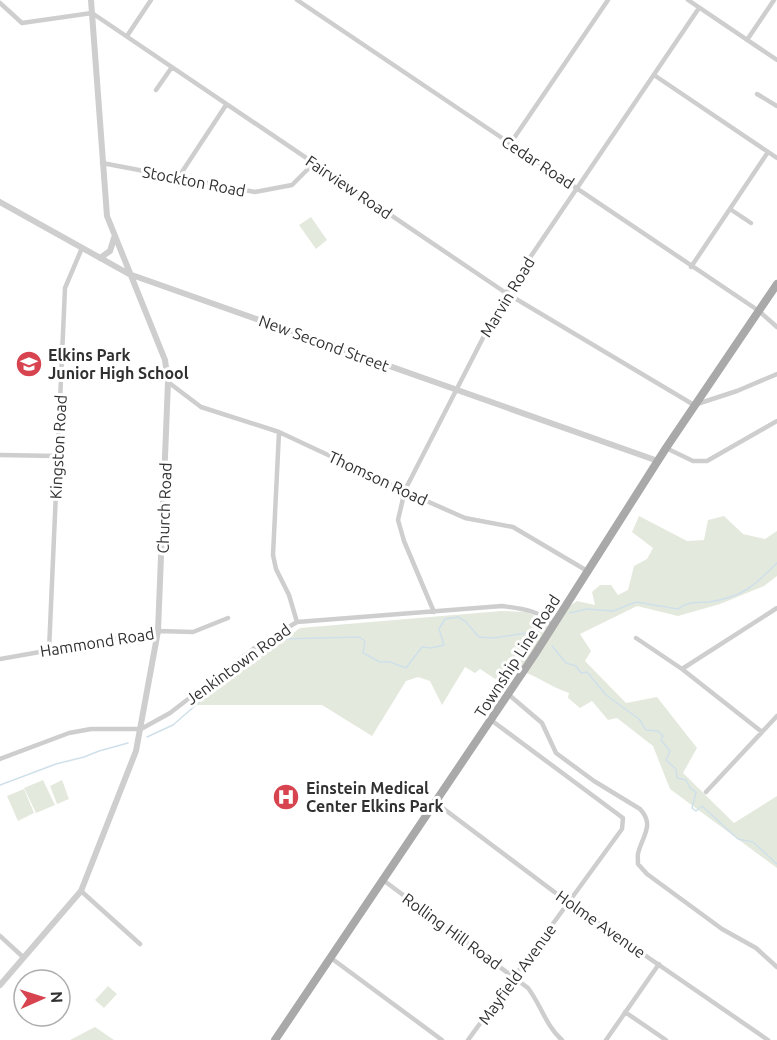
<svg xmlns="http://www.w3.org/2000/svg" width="777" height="1040" font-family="Ubuntu,sans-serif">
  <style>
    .green { fill: #e4e9dd }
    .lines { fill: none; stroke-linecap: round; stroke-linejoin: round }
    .stream { stroke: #cfe0ea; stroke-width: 1.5 }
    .minor { stroke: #cecece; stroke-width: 4.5 }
    .tertiary { stroke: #cecece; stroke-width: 6 }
    .primary { stroke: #a9a9a9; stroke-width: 8 }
    .labels { text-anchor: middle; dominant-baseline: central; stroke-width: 6; stroke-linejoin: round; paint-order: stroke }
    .street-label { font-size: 16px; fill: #313131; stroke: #fff }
    .poi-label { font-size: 16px; font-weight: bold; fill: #313131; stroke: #fff; text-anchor: start }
  </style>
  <rect width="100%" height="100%" fill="#fff"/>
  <path class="green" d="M311,217L327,240L316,249L299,225Z
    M639,516L687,541L704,540L708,520L724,516L743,534L765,539L777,531V576L764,586L720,604L678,616L637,606L580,634L591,651L585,661L626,703L657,697L697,748L683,773L734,823L777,796V868L670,789L653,746L617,718L608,720L592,701L580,708L568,698L569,693C551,687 537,676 519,670L506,686L480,669L475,673L465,667L442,705L430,681L418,677L406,681L372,736L322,705H196L300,628L501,611L527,612L546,622L577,601L595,605L592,592L600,585H611L618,595L628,590L634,566L647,559L653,548L632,532Z
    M43,780L55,805L36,813L24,788Z
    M62,780L69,799L57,804L50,786Z
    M24,789L34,813L18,821L7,796Z
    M108,986L117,994L104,1008L95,1000Z
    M95,1027L114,1040H70Z"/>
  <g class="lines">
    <path class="stream" d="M570,613L587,609L613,611L636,602L678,609C687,601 697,603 709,602C743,597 754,586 777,563
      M528,633L535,637
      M552,646L566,663L576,666L581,673L587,672L606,695L639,719L646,730L658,731L663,736L661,740L670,751L666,760L676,769L677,778L686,780L690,788L696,792L692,808L696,811L702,806L738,839L753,842L777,864
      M147,737L173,725L220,684L283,639L359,637L365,641L363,653L380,662H390L406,668L422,647L431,648L444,645L439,629L445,619L458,617L466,622L479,637L493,638L527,633L541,621
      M0,785L56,764L84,757L99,751L128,743"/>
    <path class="minor" d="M297,0L759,311L777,327
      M688,0L777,60
      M0,3L22,23L92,13L506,293L694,405L737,391L777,374
      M127,36L151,0
      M747,40L774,0
      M654,75L777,158
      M156,90L172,67
      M757,94L777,106
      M510,144L608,0
      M102,163L255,192L292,185L314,163
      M178,178L226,105
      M730,209L751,223
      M691,267L768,152
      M168,382L201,407L279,432L422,499L465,518L513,527L589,572
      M279,432L273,555L276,569L289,595L297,622
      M666,448L693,461H707L777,421
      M0,455L58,456
      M434,612L404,541L398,520L405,490L506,293L699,8
      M636,638L682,669L762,732
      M49,650L65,288L82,248
      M0,659L158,631L193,632L228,618
      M682,669L777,608
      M508,694L542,723L556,753L594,781L640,809C654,824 644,834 639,850C637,854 638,859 638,864L647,874L722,929L756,948L777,967
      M0,759L69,733L91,729H141L170,713L257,646L297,622L502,606C523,609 537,610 553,624
      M706,792L777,716
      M436,803L569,903L768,1040
      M383,880L528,988C541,1005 546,1026 562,1040
      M81,891L140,944
      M0,936L23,957
      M331,958L442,1040
      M625,1012L666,1040
      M468,1040L622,829L623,818L491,720
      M606,1040L659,964"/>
    <path class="tertiary" d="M0,202L129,274L658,461
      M100,258L110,251L114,238
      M0,985L81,891L136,751L158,631L168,382L165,360L107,216L91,0"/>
    <path class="primary" d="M275,1040L535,654L666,448L777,284"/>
  </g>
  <defs>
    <symbol id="school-disc" viewBox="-11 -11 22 22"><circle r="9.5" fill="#d7444f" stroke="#fff"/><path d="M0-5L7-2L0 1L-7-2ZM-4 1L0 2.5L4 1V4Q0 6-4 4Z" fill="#fff"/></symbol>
    <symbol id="hospital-disc" viewBox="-11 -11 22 22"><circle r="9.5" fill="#d7444f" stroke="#fff"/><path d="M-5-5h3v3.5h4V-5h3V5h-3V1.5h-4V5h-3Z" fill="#fff"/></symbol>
  </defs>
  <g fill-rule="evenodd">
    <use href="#school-disc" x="14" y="349" width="30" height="30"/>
    <use href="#hospital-disc" x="271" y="782" width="30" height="30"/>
  </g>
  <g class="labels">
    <g class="street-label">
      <text transform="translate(538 162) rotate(33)">Cedar Road</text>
      <text transform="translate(194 181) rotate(11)">Stockton Road</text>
      <text transform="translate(349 187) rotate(34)">Fairview Road</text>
      <text transform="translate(507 297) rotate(-59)">Marvin Road</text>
      <text transform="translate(324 343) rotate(20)">New Second Street</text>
      <text transform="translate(58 447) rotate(-87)">Kingston Road</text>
      <text transform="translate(378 478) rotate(25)">Thomson Road</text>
      <text transform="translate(164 508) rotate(-88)">Church Road</text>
      <text transform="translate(97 642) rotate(-9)">Hammond Road</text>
      <text transform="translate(517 656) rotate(-57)">Township Line Road</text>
      <text transform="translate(238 664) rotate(-36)">Jenkintown Road</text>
      <text transform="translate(601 924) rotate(35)">Holme Avenue</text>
      <text transform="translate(452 931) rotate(36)">Rolling Hill Road</text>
      <text transform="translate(517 974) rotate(-54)">Mayfield Avenue</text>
    </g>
    <g class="poi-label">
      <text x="48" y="355">Elkins Park<tspan x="48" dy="18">Junior High School</tspan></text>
      <text x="306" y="788">Einstein Medical<tspan x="306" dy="18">Center Elkins Park</tspan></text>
    </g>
  </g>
  <g transform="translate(42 998) rotate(87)"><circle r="28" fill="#ffffff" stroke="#adadad" stroke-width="1.5"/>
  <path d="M0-4.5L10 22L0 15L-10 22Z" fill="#d7444f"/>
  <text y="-9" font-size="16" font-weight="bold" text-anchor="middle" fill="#313131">N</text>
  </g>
</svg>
